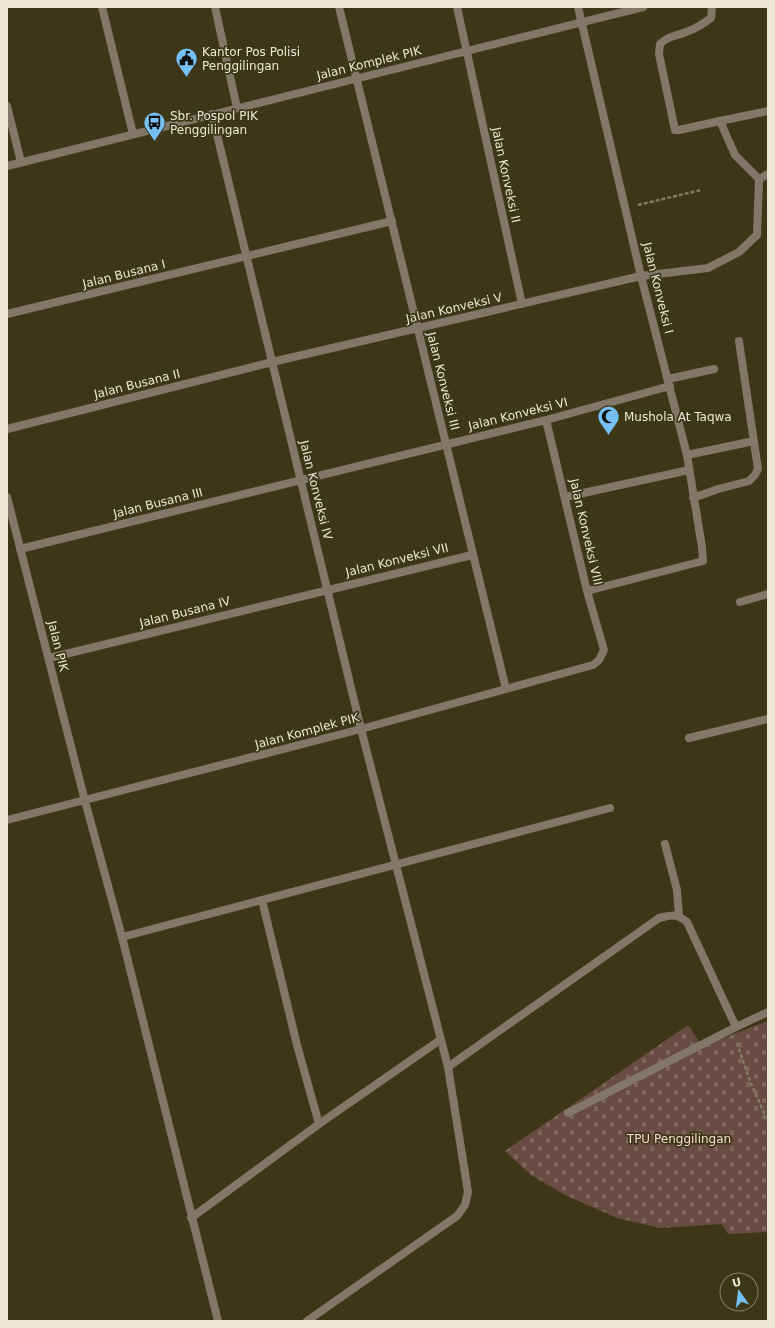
<svg xmlns="http://www.w3.org/2000/svg" width="775" height="1328" font-family="'DejaVu Sans',sans-serif">
  <style>
    .cemetery { fill: url(#cemetery-stones) }
    .lines { fill: none; stroke-linecap: round; stroke-linejoin: round }
    .path { stroke: #807a5f; stroke-width: 2.5; stroke-dasharray: 4 2; stroke-linecap: butt }
    .lane { stroke: #83776a; stroke-width: 8 }
    .street { stroke: #83776a; stroke-width: 8 }
    .labels { text-anchor: middle; dominant-baseline: central; stroke-width: 3.5; stroke-linejoin: round; paint-order: stroke }
    .poi-label { font-size: 12px; fill: #ebe7d4; stroke: #3e3717; text-anchor: start }
    .street-label { font-size: 12px; fill: #ebe7d4; stroke: #3e3717 }
    .park-label { font-size: 12px; fill: #f6dad1; stroke: #3e3717 }
  </style>
  <defs>
    <pattern id="cemetery-stones" width="16" height="16" patternUnits="userSpaceOnUse"><rect width="16" height="16" fill="#684b42"/><path d="M2 7V4a2 2 0 0 1 4 0v3zM10 15v-3a2 2 0 0 1 4 0v3z" fill="#7e655c"/></pattern>
  </defs>
  <rect width="100%" height="100%" fill="#3e3717"/>
  <path class="cemetery" d="M768,1021V1232L728,1234L722,1224L660,1228L617,1218L565,1195L531,1175L505,1151L688,1025L702,1046Z"/>
  <g class="lines">
    <path class="path" d="M638,205L701,190
      M737,1043L750,1081L768,1122"/>
    <path class="lane" d="M759,179L735,155L720,121L768,111
      M641,276L708,268L739,252L757,235L759,179L768,174
      M668,379L714,369
      M665,844L677,890L679,916
      M262,900L297,1045L319,1124
      M122,937L610,808
      M448,1067L659,918C673,915 675,913 687,922L736,1027L568,1113
      M191,1218L319,1124L440,1040
      M307,1321L457,1216L465,1205L468,1192L448,1067L361,729"/>
    <path class="street" d="M102,7L133,134
      M215,7L237,108
      M339,7L506,689
      M457,7L522,304
      M578,7L641,276L687,455L702,547L703,561L587,591
      M712,7L711,18C703,24 695,29 686,32C674,37 670,35 660,44L659,54L675,130H679L720,121
      M7,106L21,162
      M212,114L361,729
      M7,166L643,7
      M7,314L392,221
      M7,429L272,362L641,276
      M687,455L754,441
      M7,497L85,801L122,937L218,1321
      M565,497L689,470
      M693,498L718,489L749,481L755,475L758,469L739,341
      M20,549L546,420L670,386
      M740,602L768,594
      M49,658L472,555
      M689,738L768,719
      M7,820L361,729L593,665L599,660L604,650L587,591L546,420
      M736,1027L768,1012"/>
  </g>
  <defs>
    <symbol id="civic-pin" viewBox="-11 -11 22 30"><path d="M0 17L-7.5 6A9.5 9.5 0 1 1 7.5 6Z" fill="#75c0f6" stroke="#3e3717"/><path d="M-.6-6.5H3V-4.5H.6V-3L4-1V1h2V6H-6V1h2V-1L-.6-3ZM-1.2 2.5V6h2.4V2.5Z" fill="#111"/></symbol>
    <symbol id="bus-pin" viewBox="-11 -11 22 30"><path d="M0 17L-7.5 6A9.5 9.5 0 1 1 7.5 6Z" fill="#75c0f6" stroke="#3e3717"/><path d="M-5-6H5V4H4V6H2V4H-2V6H-4V4H-5ZM-3.5-4V0h7V-4ZM-3.5 1.2v1.5H-2V1.2ZM2 1.2v1.5H3.5V1.2Z" fill="#111"/></symbol>
    <symbol id="mosque-pin" viewBox="-11 -11 22 30"><path d="M0 17L-7.5 6A9.5 9.5 0 1 1 7.5 6Z" fill="#75c0f6" stroke="#3e3717"/><path d="M3.5-4.9A6 6 0 1 0 3.5 4.9A5 5 0 1 1 3.5-4.9Z" fill="#111"/></symbol>
  </defs>
  <g fill-rule="evenodd">
    <use href="#civic-pin" x="174" y="46" width="25" height="34"/>
    <use href="#bus-pin" x="142" y="110" width="25" height="34"/>
    <use href="#mosque-pin" x="596" y="404" width="25" height="34"/>
  </g>
  <g class="labels">
    <g class="poi-label">
      <text x="202" y="52">Kantor Pos Polisi<tspan x="202" dy="14">Penggilingan</tspan></text>
      <text x="170" y="116">Sbr. Pospol PIK<tspan x="170" dy="14">Penggilingan</tspan></text>
      <text x="624" y="417">Mushola At Taqwa</text>
    </g>
    <g class="street-label">
      <text transform="translate(369 63) rotate(-14)">Jalan Komplek PIK</text>
      <text transform="translate(506 175) rotate(78)">Jalan Konveksi II</text>
      <text transform="translate(124 274) rotate(-14)">Jalan Busana I</text>
      <text transform="translate(658 288) rotate(76)">Jalan Konveksi I</text>
      <text transform="translate(454 308) rotate(-13)">Jalan Konveksi V</text>
      <text transform="translate(443 381) rotate(76)">Jalan Konveksi III</text>
      <text transform="translate(137 384) rotate(-14)">Jalan Busana II</text>
      <text transform="translate(518 414) rotate(-14)">Jalan Konveksi VI</text>
      <text transform="translate(316 490) rotate(76)">Jalan Konveksi IV</text>
      <text transform="translate(158 503) rotate(-14)">Jalan Busana III</text>
      <text transform="translate(586 532) rotate(77)">Jalan Konveksi VIII</text>
      <text transform="translate(397 560) rotate(-14)">Jalan Konveksi VII</text>
      <text transform="translate(185 612) rotate(-14)">Jalan Busana IV</text>
      <text transform="translate(58 646) rotate(76)">Jalan PIK</text>
      <text transform="translate(307 731) rotate(-15)">Jalan Komplek PIK</text>
    </g>
    <g class="park-label">
      <text x="679" y="1139">TPU Penggilingan</text>
    </g>
  </g>
  <rect width="775" height="1328" fill="none" stroke="#ebe7d4" stroke-width="16"/>
  <g transform="translate(739 1292) rotate(346)"><circle r="19" fill="#3e3717" stroke="#837d63"/>
  <path d="M0-3L7 15L0 10L-7 15Z" fill="#75c0f6"/>
  <text y="-6" font-size="11" font-weight="bold" text-anchor="middle" fill="#ebe7d4">U</text>
  </g>
</svg>
